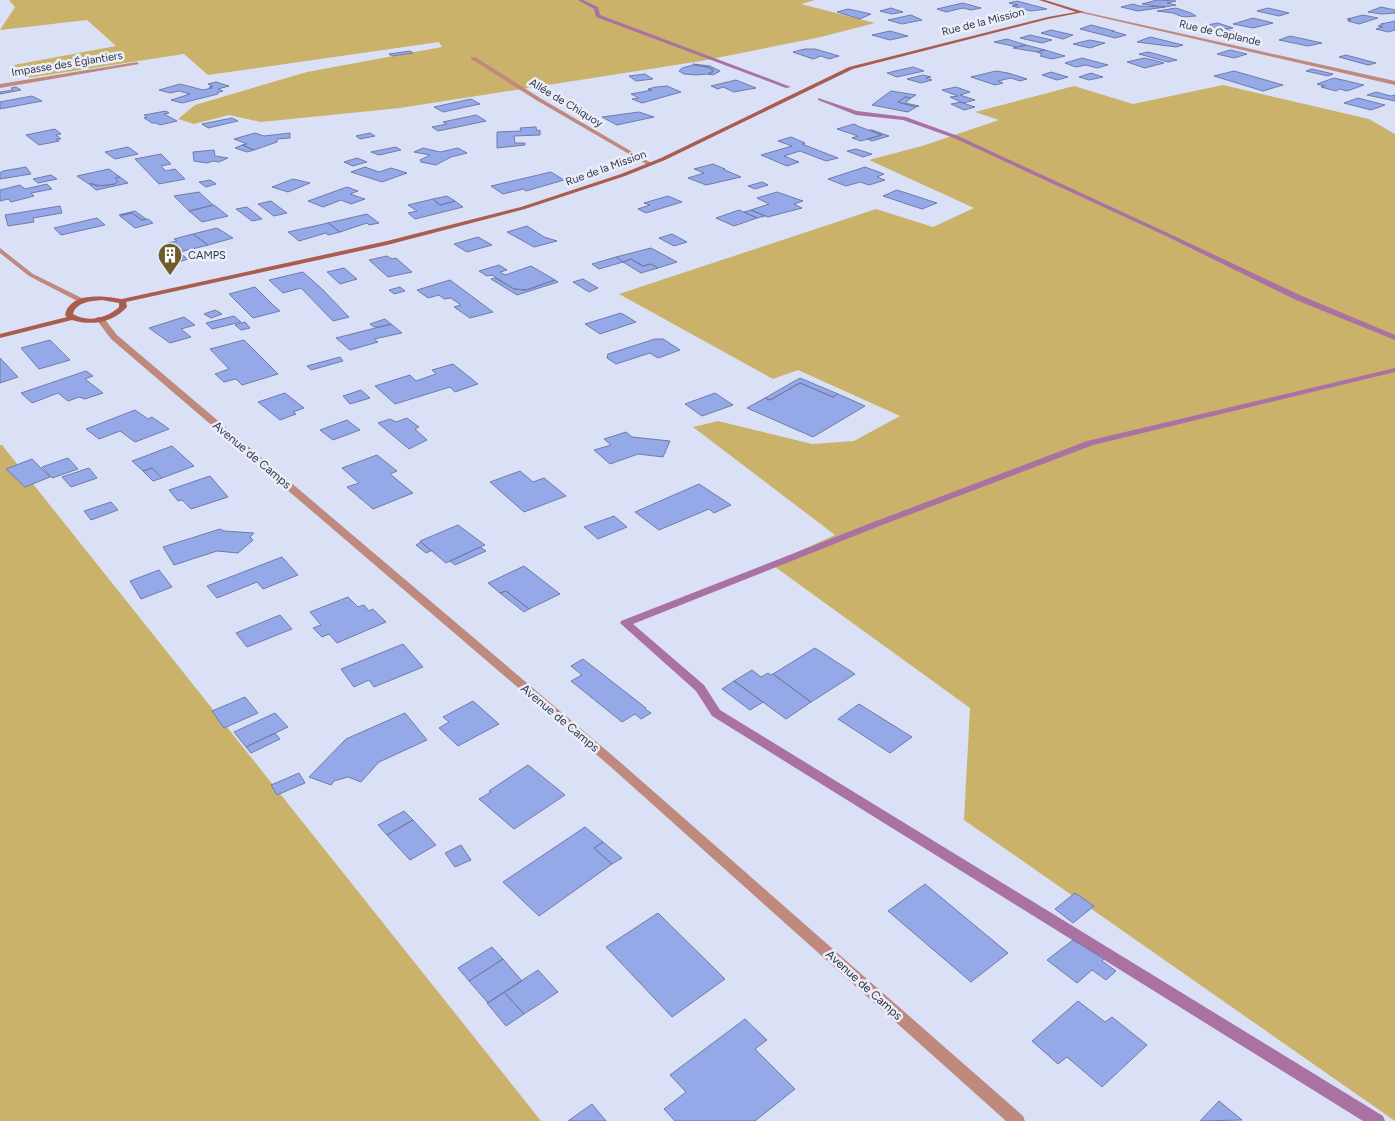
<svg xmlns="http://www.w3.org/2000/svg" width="1395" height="1121" font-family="Figtree,sans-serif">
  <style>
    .forest { fill: #cab26a }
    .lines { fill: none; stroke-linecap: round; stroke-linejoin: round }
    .stream { fill: #aa72a2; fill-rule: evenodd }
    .building { fill: #95a8e8; stroke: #6f7cab }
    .minor { fill: #c0897e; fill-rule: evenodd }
    .secondary { fill: #aa5c4e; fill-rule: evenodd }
    .labels { text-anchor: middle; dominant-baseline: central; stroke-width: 5; stroke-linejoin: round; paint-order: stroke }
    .far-street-label { font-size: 11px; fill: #30364a; stroke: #ebeef9 }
    .far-poi-label { font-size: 11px; fill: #30364a; stroke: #ebeef9; text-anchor: start }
    .street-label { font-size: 12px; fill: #30364a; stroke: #ebeef9 }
  </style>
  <rect width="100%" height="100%" fill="#dae1f6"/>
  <path class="forest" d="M9,0H815L801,4L875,23L821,37L701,61L400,108L261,122L229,115L194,124L178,119L195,105L307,72L442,47L439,42L208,75L184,54L27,78L14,65L116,46L87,20L0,30L15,7Z
    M1223,85L1369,119L1395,134V1121L964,820L970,708L771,564L835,535L693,427L718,421L812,444L854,441L900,416L798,370L773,379L619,294L876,209L933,227L974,208L869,160L922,146L999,120L975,112L1074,86L1133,104Z
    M0,445H2L541,1121H0Z"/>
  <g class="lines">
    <path class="stream" d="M578,0H583L598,7L600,15L791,87L786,88L596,17L594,9Z
      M818,98L857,111L906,117L958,136L1170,234L1302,296L1395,335V340L1296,300L1166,236L954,138L903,120L856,115L818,100Z
      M1395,368V372L1093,445L877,527L633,624L704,685L720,710L1383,1116L1385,1121H1363L712,716L696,691L620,623L621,621L871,523L1087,441Z"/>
  </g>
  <path class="building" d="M1157,0L1176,1L1167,3L1176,5L1165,7L1142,4Z
    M1017,1L1047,9L1031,11L1012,6L1018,5L1009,3Z
    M963,3L981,8L971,10L963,8L946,12L937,9Z
    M1133,4L1139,6L1165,7L1138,11L1121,7Z
    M1381,7L1395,10V13L1382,14L1368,12Z
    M891,8L903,12L892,14L880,11Z
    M1176,8L1191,13L1196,16L1183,17L1173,13L1157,11Z
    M1268,8L1289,13L1279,16L1257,11Z
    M848,9L871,14L860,19L837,12Z
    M911,15L922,20L902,24L888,20Z
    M1363,15L1378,18L1359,24L1348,21L1351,20L1347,19Z
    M1253,18L1273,23L1253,28L1233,24Z
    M1395,21V30L1388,32L1376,29L1383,27L1378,26L1383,24H1381Z
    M1218,23L1233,28L1225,29L1234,32L1221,35L1196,27Z
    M1091,25L1114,31H1112L1126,35L1115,38L1080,29Z
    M1051,30L1073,35L1063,39L1041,33Z
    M890,31L908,36L890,40L872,35Z
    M1030,35L1052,40L1042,43L1020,38Z
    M1290,36L1322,43L1308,46L1279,40Z
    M1150,37L1183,45L1176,47L1137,42Z
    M1007,39L1026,45L1017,47L994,42Z
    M1090,40L1105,43L1090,48L1073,44Z
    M1026,45L1045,50L1037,52L1013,48Z
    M805,49H815L839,56L829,59L821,56L813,59L793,52Z
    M1045,50L1065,56L1052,59L1040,56L1042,54L1037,52Z
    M1230,50L1247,54L1234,58L1217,54Z
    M410,51L413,53L392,56L389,54Z
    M1148,52L1167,57L1177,60L1168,62L1139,54Z
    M1346,55L1376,63L1368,65L1339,57Z
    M1082,58L1108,65L1097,68L1086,65L1076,67L1065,63Z
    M1144,58L1153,60L1164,63L1145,68L1127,62Z
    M693,64L710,66L720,71L713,75L708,74L713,72V69Z
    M693,65L708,67L713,71L708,74L696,75L684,74L679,71L682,68Z
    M913,67L924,71L897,77L887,73Z
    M1312,69L1333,74L1328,76L1306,71Z
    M996,71L1008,73L1027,79L1020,81L1011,78L998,81L1003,83L995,85L971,77Z
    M1234,71L1283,85L1263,91L1214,76Z
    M1051,72L1068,77L1057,80L1042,75Z
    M1091,73L1103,77L1089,80L1079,77Z
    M645,74L653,79L636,81L629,76Z
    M923,75L931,77L926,78L932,80L921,83L907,79Z
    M1334,78L1364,85L1347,91L1340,89L1336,91L1321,87L1325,86L1317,84Z
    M736,80L756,88L734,92L723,87L718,89L711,86Z
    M216,82L229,86L218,89L223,91L217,93L218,94L182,103L171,100L190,94L179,91L170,93L159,90L180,84L203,90L212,88L209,87L213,86L208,84Z
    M667,86L681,92L642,103L632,99L639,98L631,94L652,90L648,89L656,87Z
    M16,87L21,90L0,94V92L13,90L11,88Z
    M956,87L970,92L960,95L975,100L963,103L950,97L958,96L942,90Z
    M891,91L916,95L911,98L905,97L898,102L916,107L908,112L872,105Z
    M1376,92L1391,96L1395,95V101L1367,95Z
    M32,96L42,101L0,109V102Z
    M905,97L911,98L905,103L919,106L916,107L898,102Z
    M1358,98L1385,105L1371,110L1344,103Z
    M471,99L480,104L443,112L434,107Z
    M962,102L963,103L975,107L964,110L951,104Z
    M166,111L169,113L164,114L177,121L160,125L156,123H152L144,118L147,117L144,115Z
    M639,112L654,117L617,125L602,117Z
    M476,115L486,121L438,131L432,127L447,124L443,122Z
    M232,118L238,121L208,128L202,124Z
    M854,124L860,127L882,135L861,141L852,138L858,136L837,129Z
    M536,127L537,131L540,130V135L514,136L515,143H525V145L497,148V132L521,131L520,128Z
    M55,129L61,134L56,135L61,139H56L59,141L39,145L26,135Z
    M869,130H872L889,136L872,141L867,139L882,135Z
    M255,133L264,136L290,133V138L277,139V142L254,150L242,145L247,144L234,139Z
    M370,133L375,136L360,139L356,136Z
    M791,137L805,143L802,144L838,158L826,161L800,151L784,156L799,162L787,166L761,155L792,146L778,141Z
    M242,145L254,150L247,152L235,148Z
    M128,147L138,154L115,159L105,152Z
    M396,147L401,150L379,155L371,152Z
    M423,148L440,152L458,148L467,153L451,157L436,165L421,162L420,160L430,155L414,152Z
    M856,149L872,154L863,157L847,151Z
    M214,150L215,156L228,158L219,162L213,161L207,163L194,161L193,152Z
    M161,154L171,164L161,166L166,171L175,169L185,179L159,184L135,159Z
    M357,158L367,162L353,166L344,162Z
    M713,164L725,169H723L741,177L706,185L688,178L704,173L694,169Z
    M26,167L31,174L0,179V173L3,171Z
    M365,167L379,172L391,168L407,173L382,182L351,172Z
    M865,167L884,174L877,177L885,180L869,185L860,182L846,186L828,179Z
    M109,169L120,177L115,178L118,181L115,184L96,186L93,183L89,184L77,176Z
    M551,172L564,180L526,191L523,189L503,194L491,186Z
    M51,175L57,179L38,183L33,179Z
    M120,177L128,183L96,190L89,184L104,186L115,184L118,181L115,178Z
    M293,179L310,183L288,192L272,187Z
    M210,180L216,184L206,187L199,182Z
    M762,182L768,185L755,189L748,186Z
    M47,184L52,189L31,193L34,196L11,202L8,199L0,201V190L20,185L25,189Z
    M347,187L358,191L350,194L365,199L351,204L341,200L323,207L308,201Z
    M897,190L937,203L922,209L883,196Z
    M199,192L213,205L189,211L174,196Z
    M777,192L803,201L794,204L802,208L768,217L751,210L769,204L757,198Z
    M447,196L455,201L440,205L433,199Z
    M668,196L682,202L646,213L638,209L650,205L644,203Z
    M433,199L440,205L455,201L463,207L415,219L408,213L417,211L408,205Z
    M271,201L287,213L274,216L258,204Z
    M214,205L228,216L202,222L189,211Z
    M60,206L62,213L33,218L34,222L8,226L5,215Z
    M247,207L262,219L252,221L236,209Z
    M739,210L757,218L734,226L716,218Z
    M751,210L765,216L757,218L744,212Z
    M135,211L146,219L142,220L132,213L119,215Z
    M132,213L142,220L148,219L153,223L135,228L120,216Z
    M367,214L379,223L369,225L367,223L340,232L328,223Z
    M97,218L105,225L61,235L54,228Z
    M328,223L340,232L328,235L326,233L299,241L288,232Z
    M527,226L544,237L557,241L534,247L507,232Z
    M217,228L233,238L208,245L193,234Z
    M193,234L208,245L180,252L168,243L177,241L174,239Z
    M672,234L687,242L674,246L659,238Z
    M478,237L492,245L467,252L454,244Z
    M651,248L677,262L658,268L651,264L643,266L631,259L623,262L616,257Z
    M182,255L188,259L176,263L169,259Z
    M387,256L392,259L396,258L412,272L388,277L369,260Z
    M616,257L623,262L599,269L592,264Z
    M631,259L643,266L651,264L658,268L641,273L623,262Z
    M499,265L507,270L500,272L505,275L531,266L555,280L526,290L514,289L492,275L487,276L479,271Z
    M344,268L357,279L340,284L327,272Z
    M303,272L322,289L349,317L333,321L301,288L283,293L269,280Z
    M495,278L514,289L526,290L555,280L558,282L517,295L491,279Z
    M583,279L598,288L589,292L573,282Z
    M450,280L493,312L470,318L454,307L461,305L451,298L444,299L439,295L428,298L417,290Z
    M255,287L272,304L280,311L253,318L229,294Z
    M400,287L405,291L394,294L389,290Z
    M215,310L222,314L211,318L204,314Z
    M621,313L636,322L600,334L585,324Z
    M234,316L241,322L212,329L206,323Z
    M184,317L195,325L181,329L191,337L170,343L149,328Z
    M385,319L391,324L380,327H374L370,324Z
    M245,322L250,328L241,330L235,325Z
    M391,324L402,333L374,339L378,342L350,350L336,338Z
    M655,339H663L680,350L658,358L650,353L616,364L607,358L608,354Z
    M50,340L70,360L39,369L21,348Z
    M244,340L278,374L242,385L236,379L224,382L215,374L229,369L210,349Z
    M340,357L343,361L311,370L307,366Z
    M0,358L18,377L0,383Z
    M453,364L478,384L455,392L450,387L395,404L375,386L410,375L416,381L436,374L432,370Z
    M86,371L93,376L85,379L103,393L85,399L79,397L68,401L58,393L32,403L21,393Z
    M800,378L838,394L833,397L800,383L770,400L765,398Z
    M800,383L833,397L838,394L865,406L813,437L747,408L765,398L770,400Z
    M361,390L370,398L350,404L343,396Z
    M285,393L304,408L293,412L296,414L280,420L258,402Z
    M715,393L733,405L702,416L685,404Z
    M135,410L148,419L152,417L169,429L135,442L120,431L99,439L86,429Z
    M407,418L419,427L415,429L427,440L409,449L378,423L390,419L396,422Z
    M347,420L360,430L333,440L320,430Z
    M626,432L632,437L670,441L663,457L638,454L610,464L594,450L611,445L604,439Z
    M172,446L194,466L162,478L152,468L143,471L132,461Z
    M377,455L397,471L390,474L413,493L373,509L347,487L359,483L342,468Z
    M68,458L78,469L52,478L42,467Z
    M32,459L50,477L25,487L6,469Z
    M89,468L97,478L71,487L62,477Z
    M152,468L162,478L153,481L143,471Z
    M520,471L533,482L544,478L566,496L524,512L490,482Z
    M210,476L228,497L191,509L182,500L178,501L169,490Z
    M699,484L731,505L714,513L709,509L659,530L635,512Z
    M111,502L118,510L91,520L84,511Z
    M614,516L627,527L598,539L584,527Z
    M458,525L485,545L446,563L420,541Z
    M220,529L224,531L254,533L250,537L253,540L238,553L217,551L174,565L163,547Z
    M421,542L431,551L426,553L416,545Z
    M480,547L486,551L455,565L450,561Z
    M282,557L298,575L263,589L257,582L217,598L207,586Z
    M524,566L560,594L529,609L506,591L500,593L488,583Z
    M159,570L172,587L141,599L130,581Z
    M506,591L529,609L524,612L500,593Z
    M348,597L358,607L364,605L369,611L373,609L386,622L337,643L329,634L322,637L313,628L321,625L310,612Z
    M280,615L292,629L247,647L236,633Z
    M403,644L423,667L374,687L369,680L354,687L341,669Z
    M815,648L855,674L811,702L773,674Z
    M583,659L646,708L645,709L651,713L641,719L635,714L622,722L571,681L582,675L571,666Z
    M752,670L761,677L768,673L771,675L773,674L811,702L786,719L734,681Z
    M734,681L763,702L750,710L722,689Z
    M245,697L258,713L224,728L212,711Z
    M473,701L499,724L458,746L439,728L449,722L443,717Z
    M859,704L912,737L890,753L838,719Z
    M275,713L288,727L246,747L234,732Z
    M405,713L427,740L379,762L361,782L348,777L334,781L331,785L309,777L346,739Z
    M275,733L280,739L251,753L246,747Z
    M528,765L565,795L514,829L479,799L491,792L489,791Z
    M299,773L305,783L277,795L271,785Z
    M404,811L413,820L387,835L378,825Z
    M413,820L436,845L410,860L387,835Z
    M585,827L603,842L594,848L612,864L539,916L503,882Z
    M603,842L622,858L612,864L594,848Z
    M461,845L471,860L455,867L445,853Z
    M925,884L1008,953L971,982L888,911Z
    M1075,893L1094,906L1073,923L1055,909Z
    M658,913L725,979L672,1017L606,947Z
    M1073,940L1104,959L1102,961L1116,971L1106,980L1092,970L1077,983L1047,960Z
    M492,947L503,959L469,981L458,968Z
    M503,959L522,981L488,1003L469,981Z
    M538,970L558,992L524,1014L504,992Z
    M504,992L524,1014L506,1026L487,1003Z
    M1078,1001L1105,1022L1112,1017L1147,1045L1102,1087L1067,1057L1058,1064L1032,1041Z
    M745,1019L767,1040L755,1049L795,1089L755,1121H675L664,1109L686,1092L670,1075Z
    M1219,1101L1242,1120L1200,1121Z
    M592,1104L606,1121H568Z"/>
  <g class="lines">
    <path class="minor" d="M1080,11L1395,81V85L1082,13Z
      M471,57H475L540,98L653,164L648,165L536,100L471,59Z
      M137,62L139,64L0,88V84Z
      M0,248L33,274L88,301L81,303L29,276L0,253Z
      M97,317H103L117,335L620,762L1023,1116L1025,1121H1006L612,768L111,339L96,319Z"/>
    <path class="secondary" d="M1039,0H1045L1084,12L1048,19L853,69L665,160L625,176L525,209L387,245L126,302L127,307C113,323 91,326 72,320L0,338V334L67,317L65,315C70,291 105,296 122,299L387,241L521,207L621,174L661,158L849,67L1048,17L1076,12ZM102,300L119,303V307C108,318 87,323 73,314C76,302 91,301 102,300Z"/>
  </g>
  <defs>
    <symbol id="building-pin" viewBox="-11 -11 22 30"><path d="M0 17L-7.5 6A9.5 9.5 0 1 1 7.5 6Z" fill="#6d5d2a" stroke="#ebeef9"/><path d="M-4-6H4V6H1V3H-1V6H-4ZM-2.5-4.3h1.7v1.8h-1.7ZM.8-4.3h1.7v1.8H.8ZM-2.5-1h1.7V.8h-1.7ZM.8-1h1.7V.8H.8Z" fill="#fff"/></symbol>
  </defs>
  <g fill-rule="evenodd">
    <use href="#building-pin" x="156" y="241" width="28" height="38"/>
  </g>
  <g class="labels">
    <g class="far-street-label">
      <text transform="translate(983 22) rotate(-14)">Rue de la Mission</text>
      <text transform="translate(1220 33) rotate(13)">Rue de Caplande</text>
      <text transform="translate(67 64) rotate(-9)">Impasse des Églantiers</text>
      <text transform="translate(566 103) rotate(31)">Allée de Chiquoy</text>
      <text transform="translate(606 168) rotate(-20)">Rue de la Mission</text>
    </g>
    <g class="far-poi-label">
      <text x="188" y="255">CAMPS</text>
    </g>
    <g class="street-label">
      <text transform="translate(252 455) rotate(40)">Avenue de Camps</text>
      <text transform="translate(560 718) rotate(40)">Avenue de Camps</text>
      <text transform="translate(864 985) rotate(42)">Avenue de Camps</text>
    </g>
  </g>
</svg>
